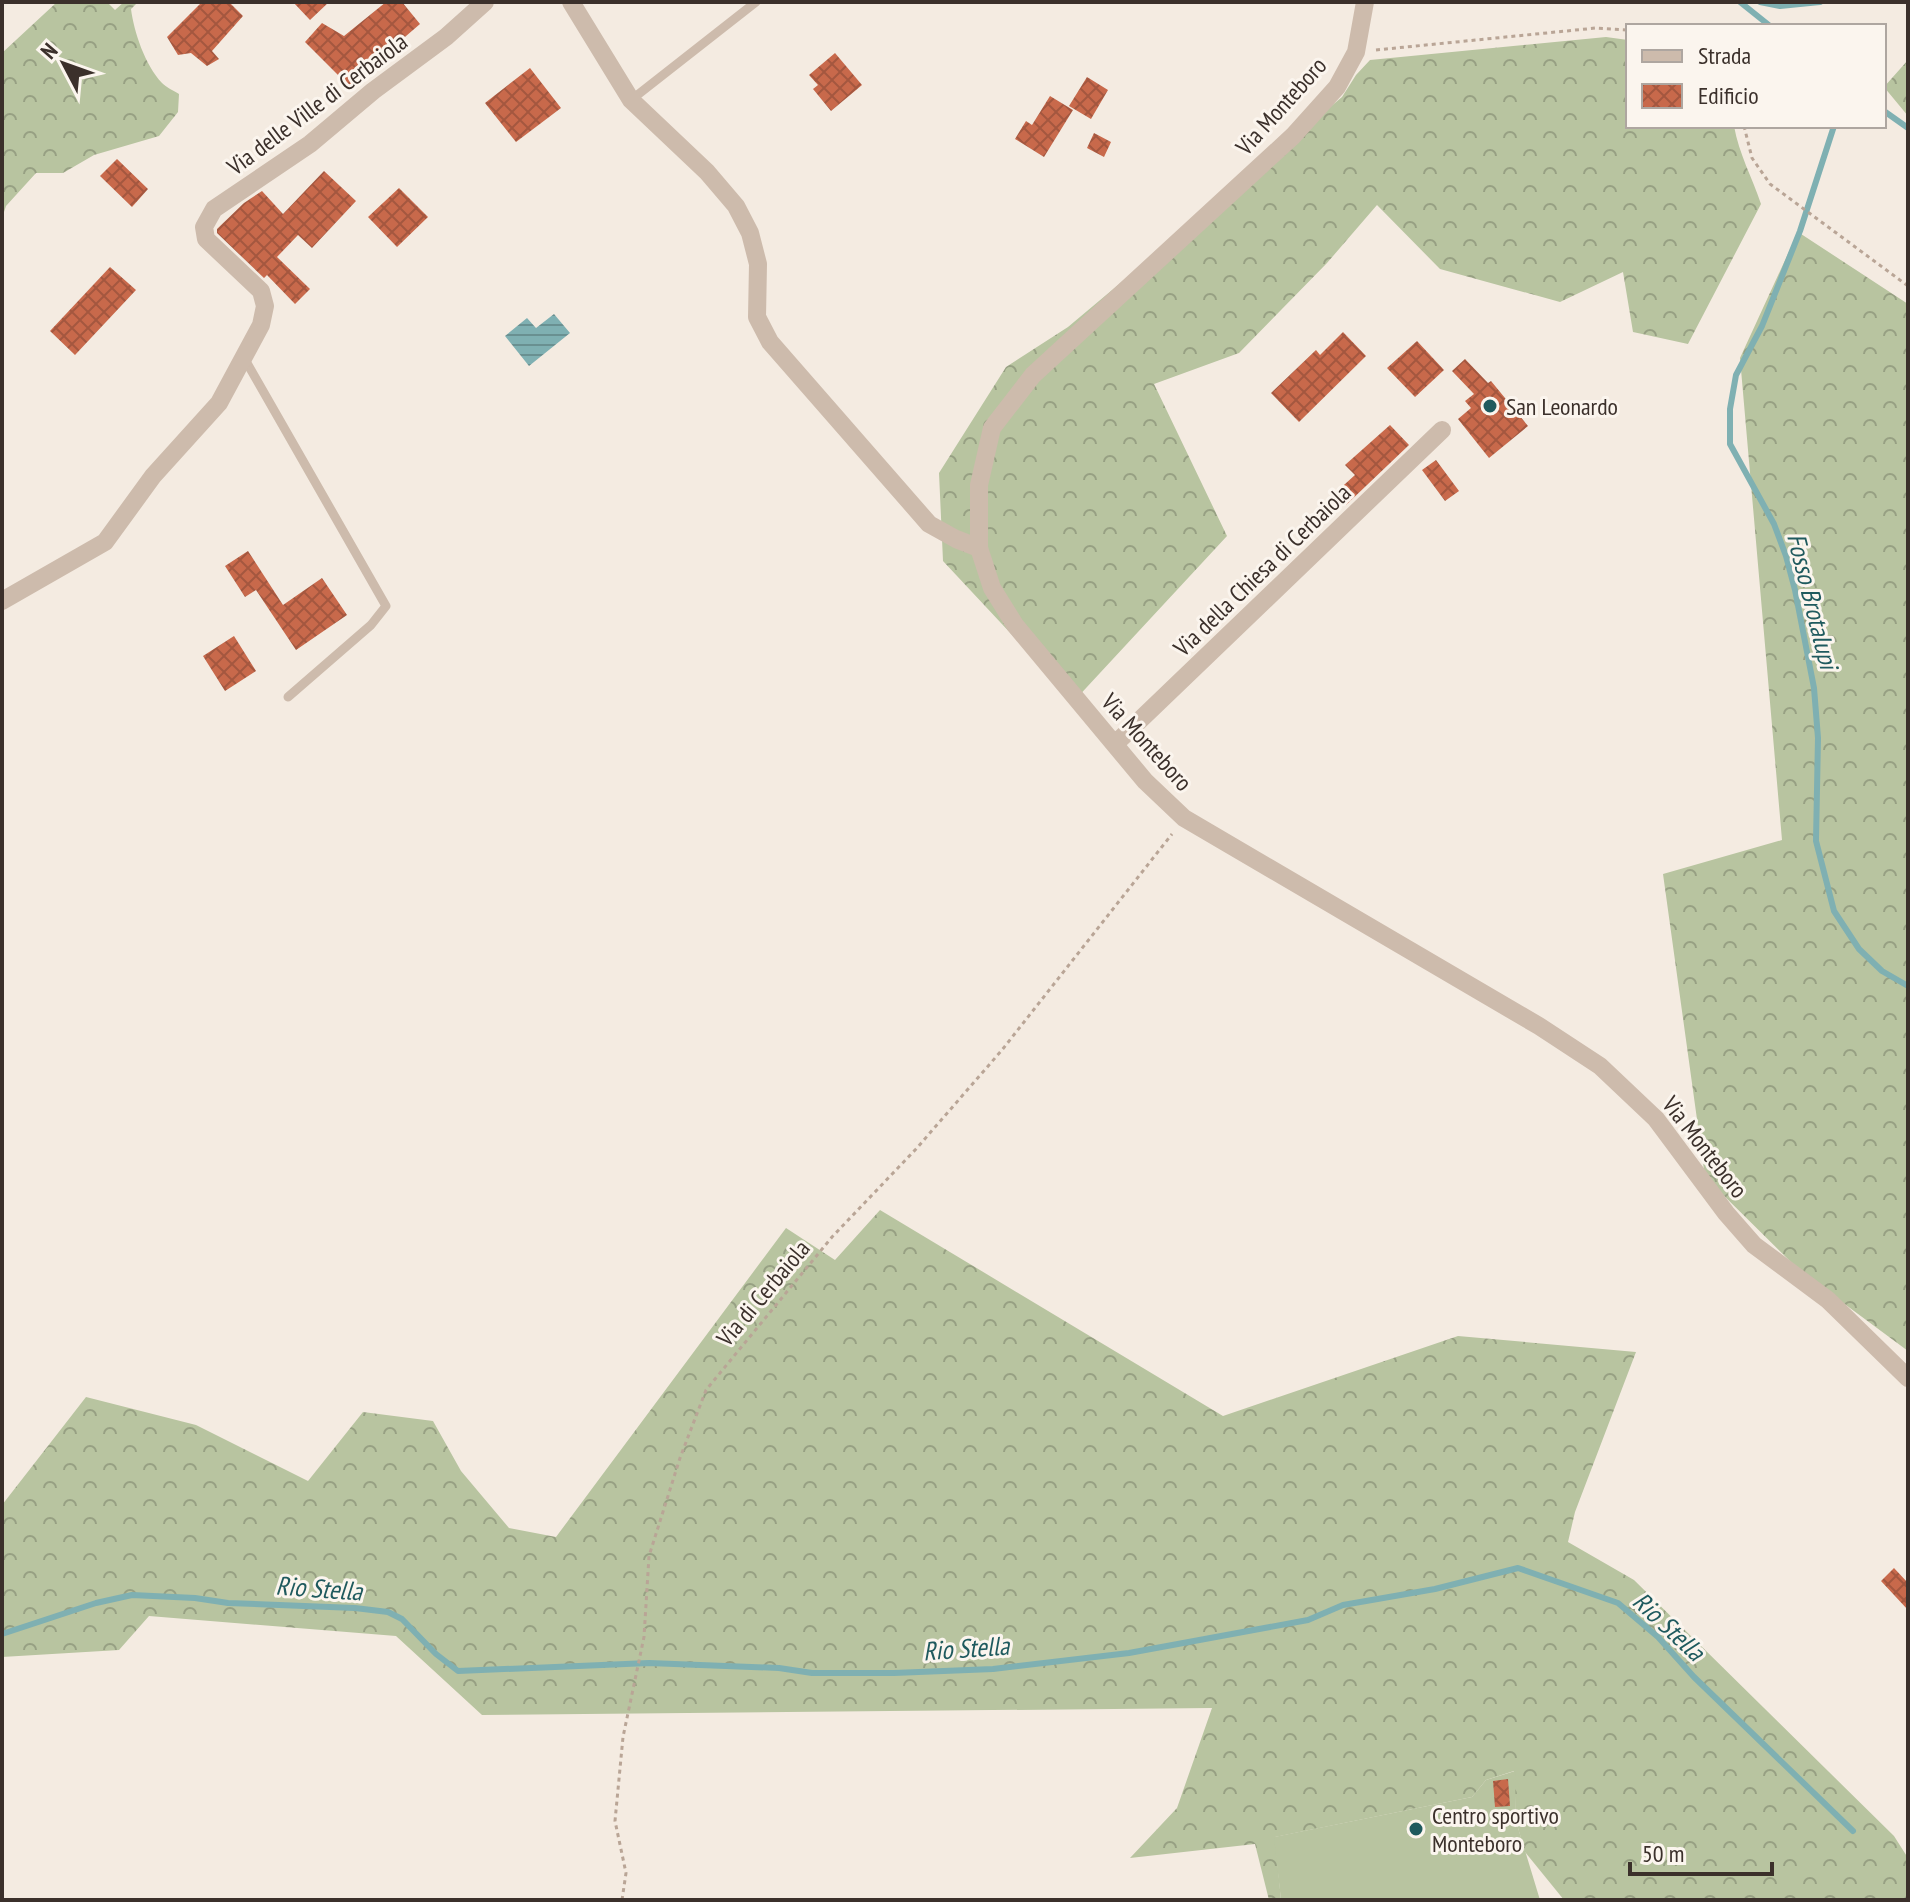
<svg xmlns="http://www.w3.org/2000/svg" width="1910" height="1902" font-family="'PT Sans Narrow',sans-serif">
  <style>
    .forest { fill: url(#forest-crowns) }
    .garden { fill: #b8c4a0 }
    .water { fill: url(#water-rules) }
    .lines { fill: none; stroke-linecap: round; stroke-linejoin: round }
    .stream { stroke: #7fb0b2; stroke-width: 6 }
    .building { fill: url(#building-cross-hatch) }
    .path { stroke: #b9a596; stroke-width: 3; stroke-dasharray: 4 4; stroke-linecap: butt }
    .service { stroke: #cdbbac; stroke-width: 9 }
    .minor { stroke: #cdbbac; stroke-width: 18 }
    .poi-dot { fill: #1f5a5e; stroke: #fbf5ee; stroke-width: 3 }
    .labels { text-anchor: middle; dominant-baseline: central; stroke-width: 6; stroke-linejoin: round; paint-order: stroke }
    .street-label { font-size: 24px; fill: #3b302b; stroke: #fbf5ee }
    .poi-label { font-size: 24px; fill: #3b302b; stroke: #fbf5ee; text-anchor: start }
    .water-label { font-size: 26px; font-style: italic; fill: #1f5a5e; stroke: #fbf5ee }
  </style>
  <defs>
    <pattern id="forest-crowns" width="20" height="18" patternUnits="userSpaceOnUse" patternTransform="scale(2)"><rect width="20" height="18" fill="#b8c4a0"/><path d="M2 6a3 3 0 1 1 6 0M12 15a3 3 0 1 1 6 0" fill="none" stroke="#97a083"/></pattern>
    <pattern id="water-rules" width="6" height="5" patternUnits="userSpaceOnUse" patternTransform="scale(2)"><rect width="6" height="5" fill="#7fb0b2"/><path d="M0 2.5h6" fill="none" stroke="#699091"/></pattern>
    <pattern id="building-cross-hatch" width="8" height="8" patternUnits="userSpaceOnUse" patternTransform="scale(2)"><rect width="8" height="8" fill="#c8694b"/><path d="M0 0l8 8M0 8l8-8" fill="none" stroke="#a4573f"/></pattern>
  </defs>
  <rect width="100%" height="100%" fill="#f4ebe1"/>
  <path class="forest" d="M57,2H107L115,10L124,2H138L131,9C134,32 145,65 162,83C166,87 174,91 179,94L178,112L159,136L94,155L63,173H36L6,206L2,218V53Z
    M1606,37L1628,40V126H1734C1739,154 1752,177 1761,204L1688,344L1633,332L1623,272L1560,302L1440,269L1377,205L1327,263L1239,353L1154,384L1227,536L1074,701L943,561L939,473L1006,367L1068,327L1342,97L1356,75L1370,60Z
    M1908,60V116L1884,87Z
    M1798,232L1908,304V1351L1800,1271L1705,1177L1663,874L1782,840L1740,358Z
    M880,1210L1223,1416L1458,1336L1636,1352L1575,1512L1568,1542L1634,1580L1894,1836L1908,1858V1900H1564L1525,1852L1516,1821L1514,1771L1486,1780L1472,1797L1275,1837L1281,1900H1269L1255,1844L1130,1858L1177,1808L1212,1708L482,1715L396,1636L149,1616L119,1650L2,1657V1505L86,1397L196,1425L308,1481L363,1412L433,1421L461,1471L509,1528L556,1537L786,1228L835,1260Z"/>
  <path class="garden" d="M1515,1771L1516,1821L1540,1900H1281L1274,1837L1472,1797L1486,1780Z"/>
  <path class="water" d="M554,314L570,333L529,366L505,336L527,318L536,328Z"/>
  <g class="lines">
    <path class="stream" d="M1740,2L1770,26
      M1760,2L1780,6L1820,2
      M1884,111L1908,128
      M1834,126L1800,231L1762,326L1736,375L1730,409V444L1774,524L1786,556L1795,590L1814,688L1818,738L1816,841L1834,911L1859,949L1882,971L1908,986
      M2,1634L96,1603L132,1595L195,1598L228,1603L355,1608L388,1612L402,1619L436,1654L458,1671L649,1663L779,1668L812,1673H894L993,1669L1129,1653L1308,1620L1343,1605L1435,1589L1518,1568L1618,1603L1658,1637L1694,1677L1853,1831"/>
  </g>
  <path class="building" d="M202,2H229L243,16L212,51L219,59L207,66L191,53L178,55L167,37Z
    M293,2H329L310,20Z
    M386,2H402L420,24L384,55L387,58L353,90L305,42L322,23L344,36Z
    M835,53L862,85L831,111L813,89L818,85L809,75Z
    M530,68L561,108L516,142L485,103Z
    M1087,77L1108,90L1091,119L1069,106Z
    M1050,96L1073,110L1044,157L1015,139L1026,121L1032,125Z
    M1094,133L1111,142L1104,157L1087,148Z
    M117,159L148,189L132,207L100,176Z
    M324,171L356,201L312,248L298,235L277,257L310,289L295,304L267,275L264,278L217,233V229L244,203L262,191L283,214Z
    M399,188L428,217L397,247L368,217Z
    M110,267L136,290L75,355L50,331Z
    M1343,332L1366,356L1299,422L1271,393L1316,350L1320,355Z
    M1417,341L1444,370L1415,397L1387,368Z
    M1465,359L1488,383L1491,381L1528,426L1489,458L1458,419L1471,408L1465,401L1474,394L1452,371Z
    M1390,425L1409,445L1346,505L1335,493L1355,475L1345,465Z
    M1436,460L1459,491L1445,501L1422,470Z
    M248,551L283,605L322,578L347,615L296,650L256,590L245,597L225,566Z
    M234,636L256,671L225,691L203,656Z
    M1894,1568L1908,1583V1610L1881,1581Z
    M1508,1779L1510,1806L1495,1807L1493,1781Z"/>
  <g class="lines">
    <path class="path" d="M1376,50L1596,28L1628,30
      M1744,126L1752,158L1770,184L1908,286
      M622,1900L626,1873L615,1821L623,1737L644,1637L649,1556L680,1458L706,1390L832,1237L916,1149L1002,1050L1172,834"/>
    <path class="service" d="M631,100L756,2
      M243,356L386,606L371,625L288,697"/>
    <path class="minor" d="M571,2L631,100L707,172L736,206L750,233L758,264L757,317L770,342L929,524L956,539L979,548
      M1365,2L1356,52L1337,87L1293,136L1033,375L992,428L979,485V548L992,588L1015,625L1145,781L1184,818L1539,1026L1600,1066L1656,1119L1726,1213L1754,1245L1828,1300L1908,1378
      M2,601L105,542L153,476L219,403L261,325L265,306L261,291L206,239L204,227L214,209L310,144L373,91L446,37L485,2
      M1115,744L1442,430"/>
  </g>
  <g class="poi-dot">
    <circle cx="1490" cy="406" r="8"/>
    <circle cx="1416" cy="1829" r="8"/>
  </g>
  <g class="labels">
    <g class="street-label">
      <text transform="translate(317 104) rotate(-37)">Via delle Ville di Cerbaiola</text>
      <text transform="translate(1281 106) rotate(-48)">Via Monteboro</text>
      <text transform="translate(1262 570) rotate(-44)">Via della Chiesa di Cerbaiola</text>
      <text transform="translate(1147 742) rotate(48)">Via Monteboro</text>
      <text transform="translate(1705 1147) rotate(52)">Via Monteboro</text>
      <text transform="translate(763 1293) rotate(-50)">Via di Cerbaiola</text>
    </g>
    <g class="poi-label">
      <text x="1506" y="406">San Leonardo</text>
      <text x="1432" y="1815">Centro sportivo<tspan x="1432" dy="28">Monteboro</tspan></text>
    </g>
    <g class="water-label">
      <text transform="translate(1813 601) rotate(76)">Fosso Brotalupi</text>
      <text transform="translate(319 1588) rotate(4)">Rio Stella</text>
      <text transform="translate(1669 1626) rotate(43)">Rio Stella</text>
      <text transform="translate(966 1648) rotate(-4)">Rio Stella</text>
    </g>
  </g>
  <rect width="1910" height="1902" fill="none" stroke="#3b302b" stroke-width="8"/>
  <rect x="1626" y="24" width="260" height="104" fill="#fbf5ee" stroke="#aea6a0" stroke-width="2"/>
  <rect x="1642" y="50" width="40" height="12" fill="#cdbbac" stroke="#aea6a0" stroke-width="2"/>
  <text x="1698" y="64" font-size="24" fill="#3b302b">Strada</text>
  <rect x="1642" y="84" width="40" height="24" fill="url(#building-cross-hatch)" stroke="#aea6a0" stroke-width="2"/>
  <text x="1698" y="104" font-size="24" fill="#3b302b">Edificio</text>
  <g transform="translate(64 64) rotate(311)" stroke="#fbf5ee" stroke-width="6" paint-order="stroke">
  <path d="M0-6L14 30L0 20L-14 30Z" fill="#3b302b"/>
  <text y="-12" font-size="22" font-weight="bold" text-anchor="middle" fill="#3b302b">N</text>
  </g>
  <path d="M1630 1862v12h142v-12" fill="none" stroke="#3b302b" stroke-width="4"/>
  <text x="1642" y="1862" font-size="24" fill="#3b302b" stroke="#fbf5ee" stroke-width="6" paint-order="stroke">50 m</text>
</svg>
